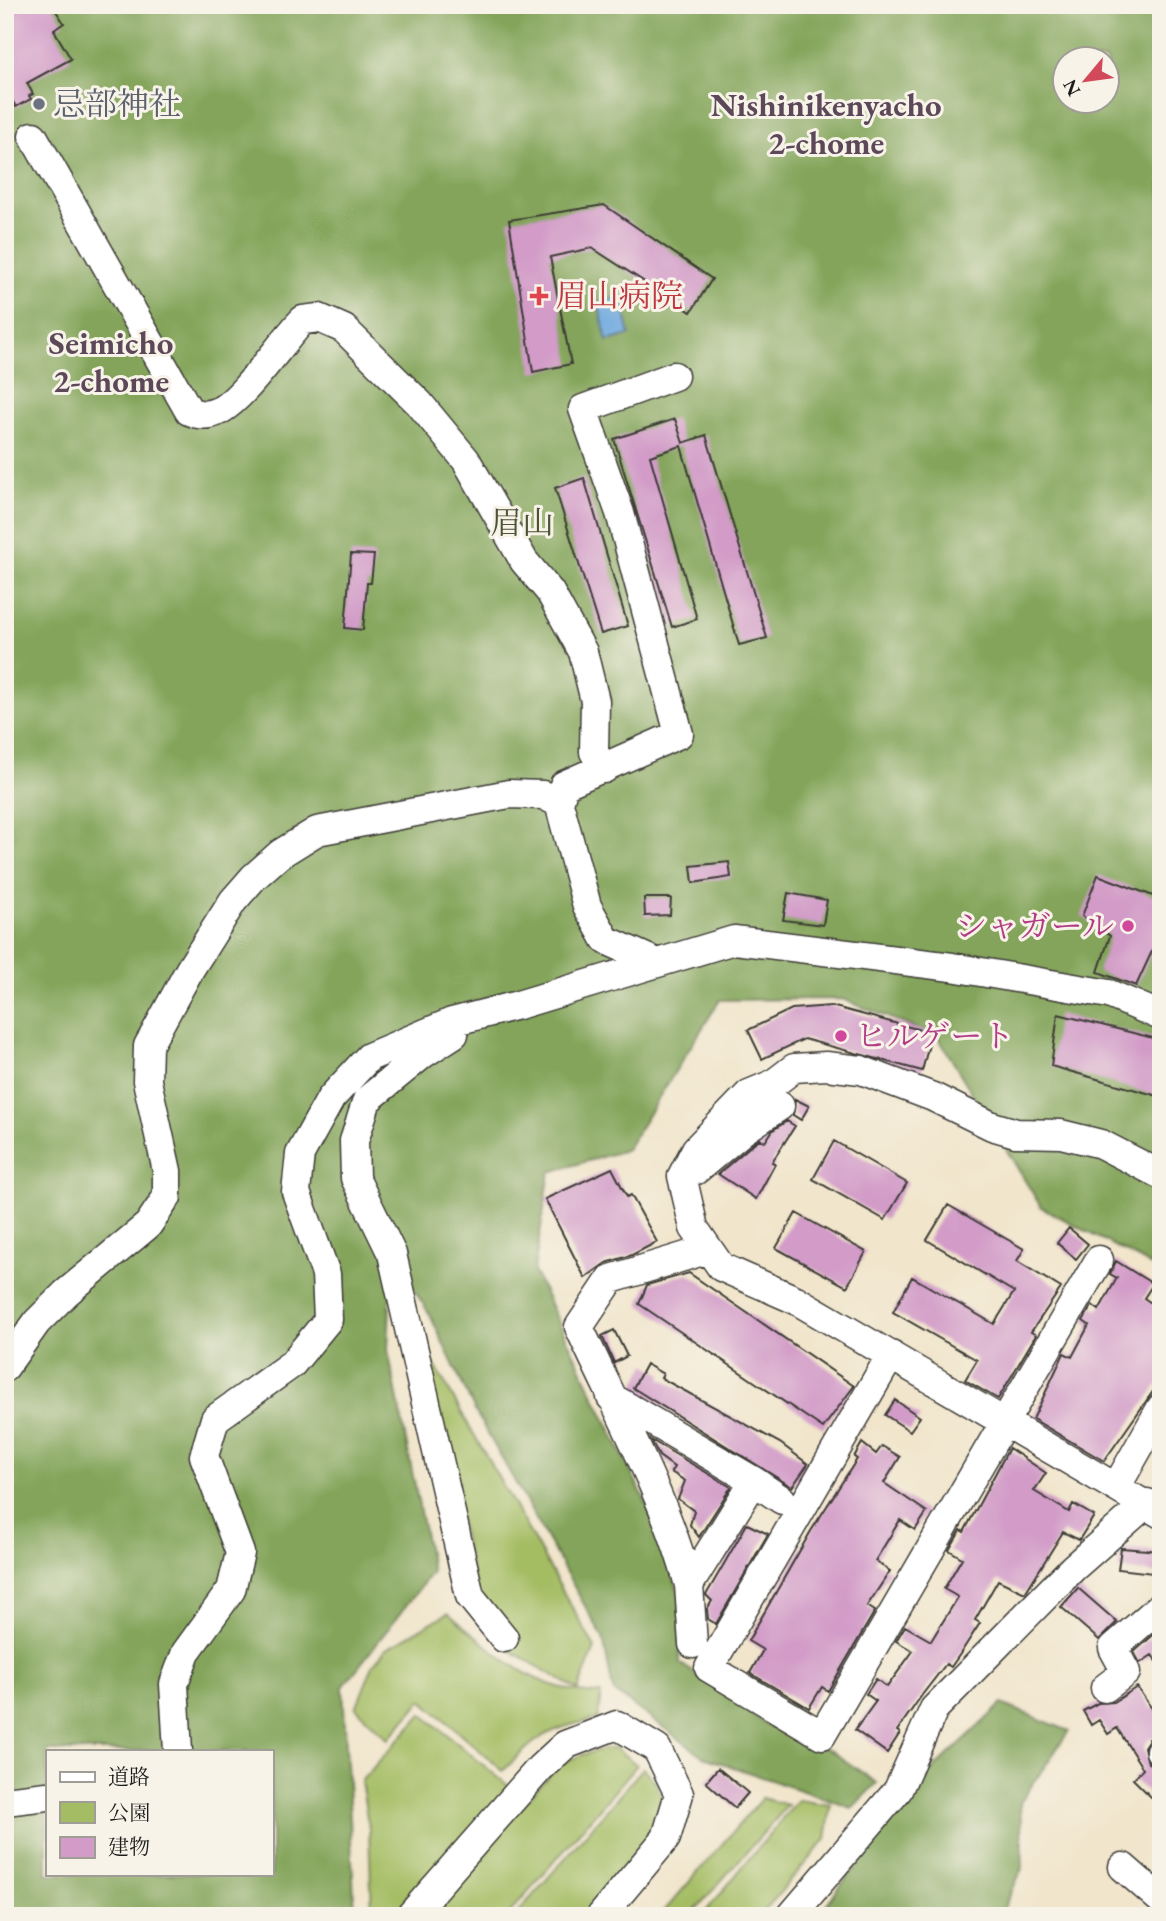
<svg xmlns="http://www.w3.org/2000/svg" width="1166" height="1921" font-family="'EB Garamond','Noto Serif JP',serif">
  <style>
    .green { fill: #a4bd64; stroke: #606c40; stroke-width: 2 }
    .forest { fill: #83a45a; stroke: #50603b; stroke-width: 2; fill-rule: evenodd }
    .water { fill: #70a9df; stroke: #46627e; stroke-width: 2 }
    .building { fill: #d29bc8 }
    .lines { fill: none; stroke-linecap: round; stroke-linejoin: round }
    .minor-casing { stroke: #3c3a36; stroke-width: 31 }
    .minor { stroke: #fff; stroke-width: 28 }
    .worship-dot { fill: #6b7280; stroke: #f7f3e8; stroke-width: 2.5 }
    .health-dot { fill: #e0444e; stroke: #f7f3e8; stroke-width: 2.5 }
    .hotel-dot { fill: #d1479c; stroke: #f7f3e8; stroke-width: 2.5 }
    .labels { text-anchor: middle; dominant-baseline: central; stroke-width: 6; stroke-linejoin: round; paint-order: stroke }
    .worship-label { font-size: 32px; fill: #5b616d; stroke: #f7f3e8; text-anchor: start }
    .health-label { font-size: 32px; fill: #be3a42; stroke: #f7f3e8; text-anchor: start }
    .park-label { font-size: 32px; fill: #4c5435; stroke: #f7f3e8 }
    .hotel-label { font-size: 32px; fill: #b23c85; stroke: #f7f3e8; text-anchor: end }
    .neighbourhood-label { font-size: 33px; font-weight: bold; fill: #5c4858; stroke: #f7f3e8 }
  </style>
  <rect width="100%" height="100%" fill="#f7f3e8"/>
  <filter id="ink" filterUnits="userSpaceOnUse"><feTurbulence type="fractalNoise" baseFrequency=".0143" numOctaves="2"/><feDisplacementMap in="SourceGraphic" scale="14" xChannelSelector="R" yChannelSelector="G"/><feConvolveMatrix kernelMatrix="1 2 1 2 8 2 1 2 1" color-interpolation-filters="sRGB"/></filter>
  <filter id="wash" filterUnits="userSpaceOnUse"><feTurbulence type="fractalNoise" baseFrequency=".00686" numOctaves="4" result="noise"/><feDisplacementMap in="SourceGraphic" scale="28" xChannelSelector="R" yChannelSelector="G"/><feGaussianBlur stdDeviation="1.57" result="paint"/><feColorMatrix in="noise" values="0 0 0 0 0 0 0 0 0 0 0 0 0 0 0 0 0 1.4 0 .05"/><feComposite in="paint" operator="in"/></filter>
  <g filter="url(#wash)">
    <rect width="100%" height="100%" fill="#f1e5cb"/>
    <path class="green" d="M421,1341L595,1648L578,1690L506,1648L475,1590Z
      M448,1613C499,1655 531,1691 601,1694L598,1719C548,1728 538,1736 503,1771L422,1700L388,1739L356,1708L373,1665L386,1649Z
      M422,1714L510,1787L397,1916H372L369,1829L361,1781Z
      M615,1748L637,1765L507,1916H426L550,1774C571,1756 588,1751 615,1748Z
      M643,1768C647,1773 654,1779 657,1785C680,1829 616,1886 591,1916H515Z
      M762,1798L788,1805L690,1916H660Z
      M798,1800L831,1805L826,1839L760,1916H702Z"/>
    <path class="forest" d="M5,5H1161V1271L1041,1207L938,1037L842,999L720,1000L626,1150L550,1172L534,1271L650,1511L680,1596V1663L772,1728L831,1751L877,1783L852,1808L704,1757L613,1691L603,1638L475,1411L429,1313L392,1256L388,1350L432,1572L343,1687L355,1916H5ZM1064,60H1106V102H1064ZM47,1751H271V1874H47Z
      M1002,1704L1069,1731L1020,1803L1023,1867L1000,1916H817L931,1771Z"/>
    <path class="water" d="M621,297L630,335L607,341L598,302Z"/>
    <g id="blocks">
      <path class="building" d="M8,5H52L64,23L54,30L71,59L27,83L33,94L29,96L31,99L16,107L10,97L5,99V56L12,52L5,39V18L13,13Z
        M604,205L712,279L691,312L592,248L550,257L571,364L533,372L509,220Z
        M675,419L683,443L706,435L767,638L739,645L681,446L650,456L697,619L672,627L614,439Z
        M584,478L628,626L601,634L555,488Z
        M351,554L374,555L371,583H367L363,630L345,628Z
        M729,862L731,877L693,883L691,866Z
        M1098,875L1161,899V952L1153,949L1136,986L1098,972L1110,936L1082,916Z
        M788,893L827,900L823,925L783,920Z
        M644,898H671L670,915L645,916Z
        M831,1006L932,1033L922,1071L804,1039L762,1059L748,1030L792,1009Z
        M1058,1014L1161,1040V1097L1051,1066Z
        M795,1099L809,1106L801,1120L793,1115Z
        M787,1121L795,1126L772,1162L775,1164L756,1199L718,1174L754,1143L760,1139L765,1142L773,1130Z
        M834,1141L907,1183L885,1220L813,1179Z
        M612,1168L627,1197L631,1195L657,1242L632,1255L606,1263L585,1278L545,1199Z
        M948,1205L1024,1249L1017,1261L1061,1288L1031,1332L1036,1335L998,1399L965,1380L977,1360L893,1312L912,1277L994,1324L1014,1292L927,1240Z
        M796,1213L866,1252L847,1287L776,1248Z
        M1069,1228L1088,1244L1076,1259L1057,1243Z
        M1116,1261L1153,1284L1144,1298L1161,1310V1380L1104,1461L1033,1419L1064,1353L1072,1357L1089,1325L1083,1321L1092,1305L1099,1310L1117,1278L1110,1274Z
        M689,1273L854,1386L823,1428L639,1304L647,1285Z
        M614,1330L627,1356L614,1363L602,1336Z
        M646,1364L663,1374L661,1378L780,1443L808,1464L792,1487L633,1388Z
        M895,1400L920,1417L910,1431L885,1415Z
        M651,1440L731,1487L699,1537L690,1525L694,1511L678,1499L685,1481L671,1472L674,1467L659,1456Z
        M862,1443L876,1454L882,1446L900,1457L884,1483L927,1512L915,1530L900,1520L875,1561L890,1571L867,1606L875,1611L828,1691L822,1687L809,1708L750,1673L763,1650L748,1641L811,1531L857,1459L854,1457Z
        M1009,1448L1046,1473L1034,1491L1069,1512L1073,1504L1094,1516L1079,1540L1063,1532L1025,1593L998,1580L975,1620L980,1623L960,1654L951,1667L946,1664L922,1695L897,1731L900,1733L887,1753L855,1730L876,1701L866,1694L876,1679L887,1687L913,1651L896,1641L905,1626L931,1641L958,1597L944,1589L962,1558L949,1550L961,1530L964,1532Z
        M747,1524L768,1534L716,1624L708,1619L707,1609L712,1601L706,1595Z
        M1121,1548L1161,1551V1574L1118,1569Z
        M1078,1588L1117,1622L1099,1640L1061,1607Z
        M1161,1628V1667L1152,1655L1140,1663L1134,1652Z
        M1137,1687L1152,1709L1161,1704V1735L1149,1739L1144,1747L1148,1763L1161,1768V1792L1153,1799L1133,1779L1143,1769L1117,1728L1108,1734L1099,1720L1091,1725L1083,1711L1098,1703L1114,1702Z
        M718,1768L748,1793L735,1808L706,1782Z"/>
    </g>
  </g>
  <g filter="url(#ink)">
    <use href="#blocks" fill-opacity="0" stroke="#3c3a36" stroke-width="2"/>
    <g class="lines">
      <defs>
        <path id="minor" d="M33,136L189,411C199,415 206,416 216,412C241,403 281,342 303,320L319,318L344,329L419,403L466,460L524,561L550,592L583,652L595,701L594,752L604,769
          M655,962L606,940L587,906L559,803L564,785L679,734L620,513L583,409L674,376
          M454,1034L423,1054L367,1100L354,1141L355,1178L392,1254L470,1596L504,1638
          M696,1170L744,1130L780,1106
          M1161,1175L1101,1144L1061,1134L1016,1133L992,1126L933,1097L861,1070L826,1066L794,1068L773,1084L749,1094L696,1149L682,1176L694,1228L721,1267L796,1300L1161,1514
          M891,1355L709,1668L822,1735L1099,1260
          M5,1367L37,1322L66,1293L148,1225L167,1197V1171L147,1081L148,1046L190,969L233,901L254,877L280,854L317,831L509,794L543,795L559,803
          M611,1397L754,1481L689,1585C664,1494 618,1412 579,1327L611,1279L706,1250
          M754,1481L782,1500
          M1117,1486L1161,1408
          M689,1585L693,1644
          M1105,1688L1126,1672L1113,1648L1161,1606
          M178,1751L174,1684L186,1652L231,1590L240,1553L204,1456L215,1419L292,1364L328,1320L326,1274L296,1192L300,1154L331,1098L369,1057L452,1022L518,1005L734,940L952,967L1109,994L1161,1016
          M1160,1751L1161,1752
          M5,1801L47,1796
          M1123,1867L1161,1900
          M410,1916L540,1768L565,1745L617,1725L657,1749L679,1794L666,1838L601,1916
          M791,1916L898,1790L934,1709L1073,1568L1147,1503"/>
      </defs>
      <use href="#minor" class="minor-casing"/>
      <use href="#minor" class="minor"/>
    </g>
  </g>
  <circle class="worship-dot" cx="39" cy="104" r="7"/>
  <path class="health-dot" d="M535.5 285.5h7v7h7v7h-7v7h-7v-7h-7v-7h7z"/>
  <g class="hotel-dot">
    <circle cx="1128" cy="926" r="7"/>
    <circle cx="841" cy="1036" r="7"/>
  </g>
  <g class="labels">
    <g class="worship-label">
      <text x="53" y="104">忌部神社</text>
    </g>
    <g class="health-label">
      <text x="555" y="296">眉山病院</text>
    </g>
    <g class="park-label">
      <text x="522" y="523">眉山</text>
    </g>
    <g class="hotel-label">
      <text x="1114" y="926">シャガール</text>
      <text x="855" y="1036" text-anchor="start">ヒルゲート</text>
    </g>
    <g class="neighbourhood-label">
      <text x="826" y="104">Nishinikenyacho<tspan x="826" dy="38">2-chome</tspan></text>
      <text x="111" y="342">Seimicho<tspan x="111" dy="38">2-chome</tspan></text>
    </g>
  </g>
  <rect width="1166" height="1921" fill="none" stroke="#f7f3e8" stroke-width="28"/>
  <rect x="46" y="1750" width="228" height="126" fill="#f7f3e8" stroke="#9f9d96" stroke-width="2"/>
  <rect x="60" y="1772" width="35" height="10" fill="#ffffff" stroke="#9f9d96" stroke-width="2"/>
  <text x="108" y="1784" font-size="21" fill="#1c1c1c">道路</text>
  <rect x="60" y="1802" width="35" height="21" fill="#a4bd64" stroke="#9f9d96" stroke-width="2"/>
  <text x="108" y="1820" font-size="21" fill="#1c1c1c">公園</text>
  <rect x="60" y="1837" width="35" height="21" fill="#d29bc8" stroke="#9f9d96" stroke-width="2"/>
  <text x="108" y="1854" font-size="21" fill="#1c1c1c">建物</text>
  <g transform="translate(1086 80) rotate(241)"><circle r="33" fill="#f7f3e8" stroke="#9f9d96" stroke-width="2"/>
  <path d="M0-5L12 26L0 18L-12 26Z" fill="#d1495b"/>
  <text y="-10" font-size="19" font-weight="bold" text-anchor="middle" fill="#1c1c1c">N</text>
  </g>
</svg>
